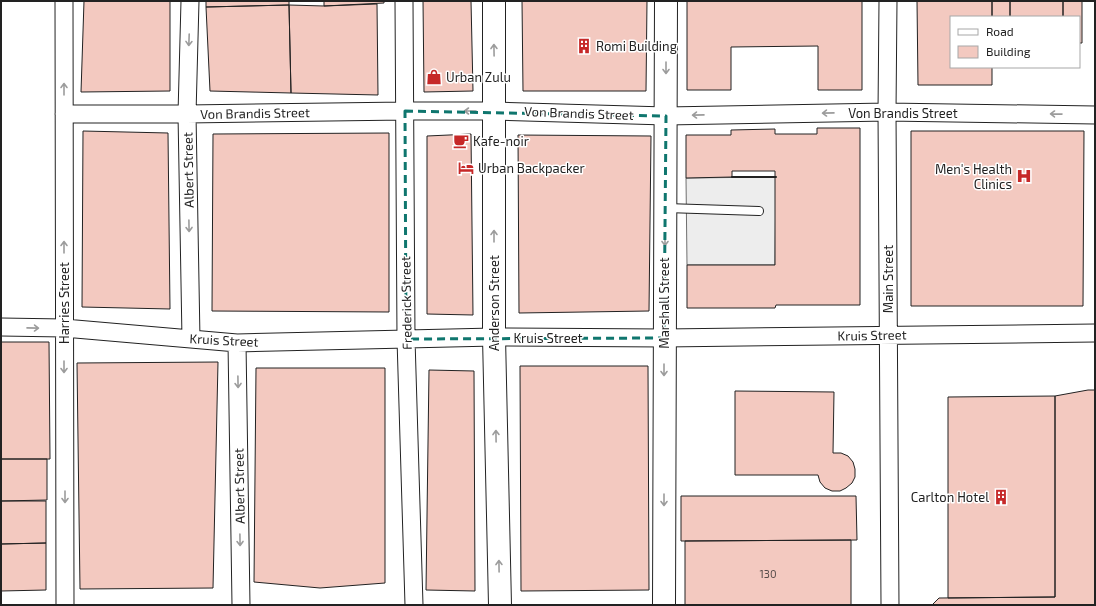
<svg xmlns="http://www.w3.org/2000/svg" width="1096" height="606" font-family="'Exo 2',sans-serif">
  <style>
    .parking { fill: #ededed; stroke: #6f6f6f }
    .building { fill: #f3c9c0; stroke: #222 }
    .lines { fill: none; stroke-linecap: round; stroke-linejoin: round }
    .lane-casing { stroke: #222; stroke-width: 10 }
    .street-casing { stroke: #222; stroke-width: 19 }
    .primary-casing { stroke: #222; stroke-width: 24 }
    .lane { stroke: #fff; stroke-width: 8 }
    .street { stroke: #fff; stroke-width: 17 }
    .primary { stroke: #fff; stroke-width: 22 }
    .wall { stroke: #222; stroke-width: 2 }
    .oneway { stroke: #9c9c9c }
    .marked { fill: none; stroke: #0f766e; stroke-width: 3; stroke-dasharray: 8 5; stroke-linejoin: round }
    .labels { text-anchor: middle; dominant-baseline: central; stroke-width: 3; stroke-linejoin: round; paint-order: stroke }
    .number-label { font-size: 11px; fill: #564c4a }
    .poi-label { font-size: 13px; fill: #222; stroke: #fff; text-anchor: start }
    .street-label { font-size: 13px; fill: #222; stroke: #fff }
  </style>
  <rect width="100%" height="100%" fill="#fff"/>
  <path class="parking" d="M776,177L775,265H687L686,178Z"/>
  <path class="building" d="M84,1H170V91L81,92Z
    M206,1H289V5L206,7Z
    M324,1H384V3L324,6Z
    M423,1H471L473,91L424,92Z
    M522,1H647L646,91H523Z
    M687,1H862V90H818V46L731,47V90H687Z
    M917,1H992V17H951V67H992V85H918Z
    M992,1H1010V17H992Z
    M1010,1H1063V17H1010Z
    M1063,1H1082V43H1079V17H1063Z
    M377,4L378,95L291,93L289,5L324,6Z
    M289,5L291,93L210,91L206,7Z
    M817,128H860V305H776L775,308H687V265H775V171H732V177L686,178V135H731V130L775,129V134H817Z
    M83,131L168,133L170,309L82,307Z
    M911,131H1084L1083,306H911Z
    M389,133V312L212,311L213,134Z
    M471,134L473,315L427,314V136Z
    M518,135L651,136L649,311L519,313Z
    M1,342H49L50,459H1Z
    M218,362L213,588L80,589L77,363Z
    M520,366H648L649,590L521,591Z
    M256,368H385V583L320,588L254,582Z
    M429,370L474,371L475,591L426,590Z
    M1088,390H1095V605H932L939,598L1055,597V396Z
    M735,391L834,392L833,453H841L848,456L853,462L855,469V477L852,483L846,488L840,491H832L825,488L820,482L818,475H735Z
    M1055,396V597L948,598V397Z
    M1,459H47V500L1,501Z
    M681,496H856L857,540L681,541Z
    M1,501H46V543L1,544Z
    M851,540V605H685V541Z
    M46,543V590L1,591V544Z"/>
  <g class="lines">
    <defs>
      <path id="lane" d="M666,208L759,211"/>
      <path id="street" d="M64,1L65,605
        M190,1L187,114L191,339
        M404,1L406,339L414,605
        M888,1L887,112L890,605
        M64,114H187L405,111H495L666,116L887,112L1095,115
        M1,327L64,328L237,343L494,337L664,338L1095,333
        M237,343L241,605"/>
      <path id="primary" d="M494,1V337L500,605
        M664,605L666,1"/>
    </defs>
    <use href="#lane" class="lane-casing"/>
    <use href="#street" class="street-casing"/>
    <use href="#primary" class="primary-casing"/>
    <use href="#lane" class="lane"/>
    <use href="#street" class="street"/>
    <use href="#primary" class="primary"/>
    <path class="wall" d="M732,177H776"/>
  </g>
  <defs><path id="oneway-shaft" d="M-6 0H5M1.5-3L5.5 0L1.5 3" fill="none" stroke-width="1.6" stroke-linecap="round" stroke-linejoin="round"/></defs>
  <g class="oneway">
    <use href="#oneway-shaft" transform="translate(189 40) rotate(92)"/>
    <use href="#oneway-shaft" transform="translate(494 50) rotate(-91)"/>
    <use href="#oneway-shaft" transform="translate(666 68) rotate(90)"/>
    <use href="#oneway-shaft" transform="translate(64 89) rotate(-90)"/>
    <use href="#oneway-shaft" transform="translate(470 111) rotate(-180)"/>
    <use href="#oneway-shaft" transform="translate(828 113) rotate(179)"/>
    <use href="#oneway-shaft" transform="translate(1056 114) rotate(-179)"/>
    <use href="#oneway-shaft" transform="translate(698 115) rotate(179)"/>
    <use href="#oneway-shaft" transform="translate(189 226) rotate(89)"/>
    <use href="#oneway-shaft" transform="translate(494 236) rotate(-90)"/>
    <use href="#oneway-shaft" transform="translate(665 240) rotate(90)"/>
    <use href="#oneway-shaft" transform="translate(64 247) rotate(-90)"/>
    <use href="#oneway-shaft" transform="translate(33 328) rotate(1)"/>
    <use href="#oneway-shaft" transform="translate(64 367) rotate(90)"/>
    <use href="#oneway-shaft" transform="translate(664 370) rotate(90)"/>
    <use href="#oneway-shaft" transform="translate(238 382) rotate(89)"/>
    <use href="#oneway-shaft" transform="translate(496 436) rotate(-91)"/>
    <use href="#oneway-shaft" transform="translate(65 497) rotate(90)"/>
    <use href="#oneway-shaft" transform="translate(664 500) rotate(90)"/>
    <use href="#oneway-shaft" transform="translate(240 540) rotate(89)"/>
    <use href="#oneway-shaft" transform="translate(499 566) rotate(-91)"/>
  </g>
  <path class="marked" d="M405,111L666,116L664,338L406,339Z"/>
  <defs>
    <symbol id="building-bare" viewBox="-9 -9 18 18"><path d="M-4-6H4V6H1V3H-1V6H-4ZM-2.5-4.3h1.7v1.8h-1.7ZM.8-4.3h1.7v1.8H.8ZM-2.5-1h1.7V.8h-1.7ZM.8-1h1.7V.8H.8Z" fill="#c62828" stroke="#fff" stroke-width="2.5" paint-order="stroke"/></symbol>
    <symbol id="shop-bare" viewBox="-9 -9 18 18"><path d="M-5-2.5h2.3a2.7 3.5 0 0 1 5.4 0H5L5.5 6h-11ZM-1.5-2.5h3a1.5 2.3 0 0 0-3 0Z" fill="#c62828" stroke="#fff" stroke-width="2.5" paint-order="stroke"/></symbol>
    <symbol id="cafe-bare" viewBox="-9 -9 18 18"><path d="M-5.5-4.5H6V0H3Q3 3.5 0 3.5H-2.5Q-5.5 3.5-5.5 0ZM3-3.2v2h1.7v-2ZM-6 4.5H4V6H-6Z" fill="#c62828" stroke="#fff" stroke-width="2.5" paint-order="stroke"/></symbol>
    <symbol id="hotel-bare" viewBox="-9 -9 18 18"><path d="M-6-4.5h1.5V1H6V5H4.5V3h-9V5H-6ZM-4 0a1.8 1.8 0 1 1 3.6 0ZM.5 0V-2.5h3Q6-2.5 6 0Z" fill="#c62828" stroke="#fff" stroke-width="2.5" paint-order="stroke"/></symbol>
    <symbol id="hospital-bare" viewBox="-9 -9 18 18"><path d="M-5-5h3v3.5h4V-5h3V5h-3V1.5h-4V5h-3Z" fill="#c62828" stroke="#fff" stroke-width="2.5" paint-order="stroke"/></symbol>
  </defs>
  <g fill-rule="evenodd">
    <use href="#building-bare" x="573" y="35" width="22" height="22"/>
    <use href="#shop-bare" x="423" y="66" width="22" height="22"/>
    <use href="#cafe-bare" x="450" y="130" width="22" height="22"/>
    <use href="#hotel-bare" x="455" y="157" width="22" height="22"/>
    <use href="#hospital-bare" x="1013" y="165" width="22" height="22"/>
    <use href="#building-bare" x="990" y="486" width="22" height="22"/>
  </g>
  <g class="labels">
    <g class="number-label">
      <text x="768" y="573">130</text>
    </g>
    <g class="poi-label">
      <text x="596" y="46">Romi Building</text>
      <text x="446" y="77">Urban Zulu</text>
      <text x="473" y="141">Kafe-noir</text>
      <text x="478" y="168">Urban Backpacker</text>
      <text x="1012" y="169" text-anchor="end">Men's Health<tspan x="1012" dy="15">Clinics</tspan></text>
      <text x="989" y="497" text-anchor="end">Carlton Hotel</text>
    </g>
    <g class="street-label">
      <text transform="translate(255 113) rotate(-1)">Von Brandis Street</text>
      <text transform="translate(579 113) rotate(2)">Von Brandis Street</text>
      <text x="903" y="113">Von Brandis Street</text>
      <text transform="translate(188 170) rotate(-91)">Albert Street</text>
      <text transform="translate(888 279) rotate(-90)">Main Street</text>
      <text transform="translate(64 303) rotate(-90)">Harries Street</text>
      <text transform="translate(406 303) rotate(-91)">Frederick Street</text>
      <text transform="translate(494 303) rotate(-90)">Anderson Street</text>
      <text transform="translate(664 303) rotate(-90)">Marshall Street</text>
      <text transform="translate(872 335) rotate(-1)">Kruis Street</text>
      <text x="548" y="338">Kruis Street</text>
      <text transform="translate(224 340) rotate(3)">Kruis Street</text>
      <text transform="translate(239 486) rotate(-91)">Albert Street</text>
    </g>
  </g>
  <rect width="1096" height="606" fill="none" stroke="#222222" stroke-width="4"/>
  <rect x="950" y="16" width="130" height="52" fill="#ffffff" stroke="#a7a7a7"/>
  <rect x="958" y="29" width="20" height="6" fill="#ffffff" stroke="#a7a7a7"/>
  <text x="986" y="36" font-size="12" fill="#222222">Road</text>
  <rect x="958" y="46" width="20" height="12" fill="#f3c9c0" stroke="#a7a7a7"/>
  <text x="986" y="56" font-size="12" fill="#222222">Building</text>
</svg>
